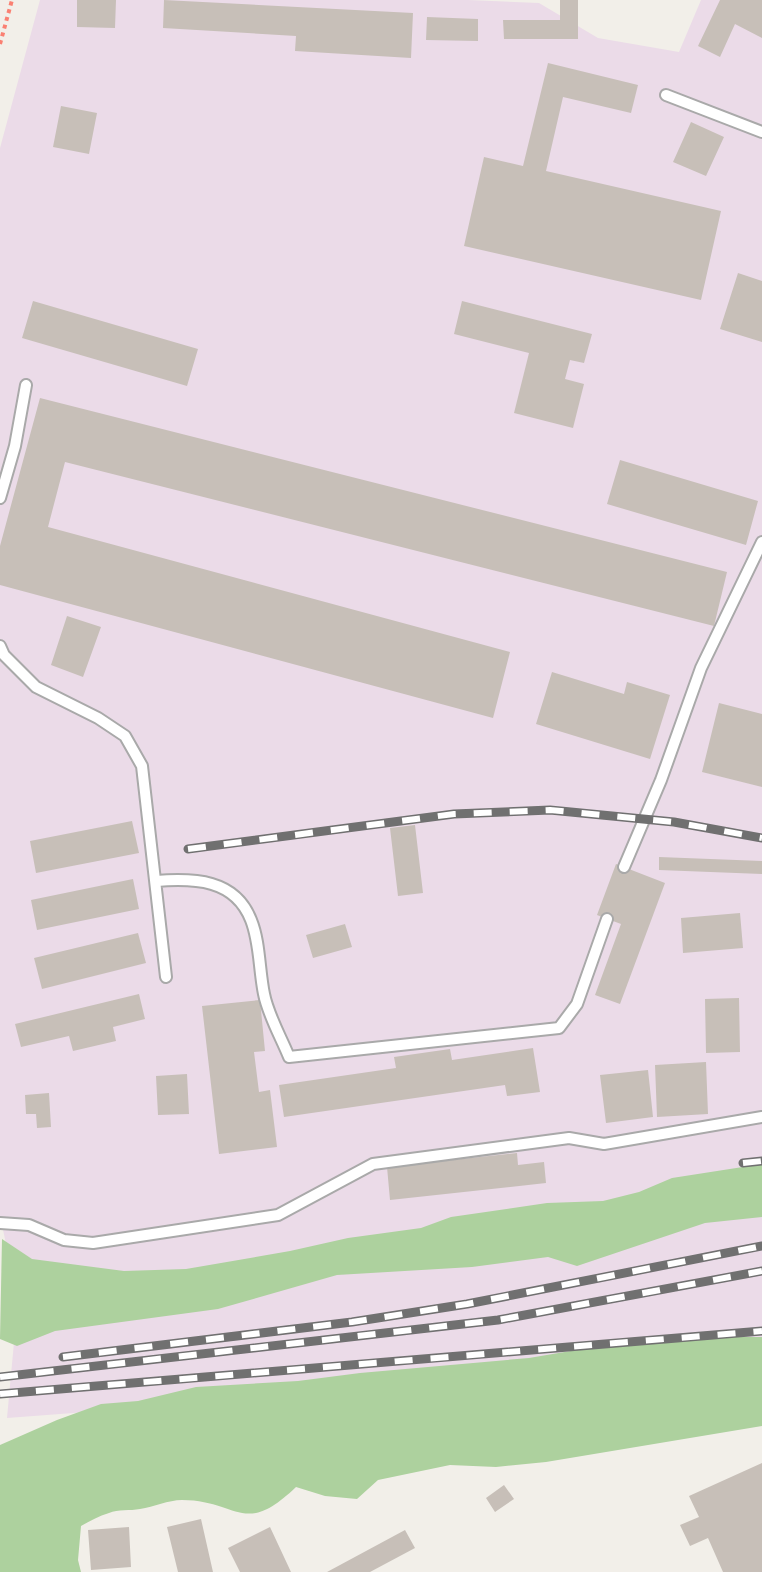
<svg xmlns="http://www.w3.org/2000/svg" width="762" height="1572" font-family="Rubik,sans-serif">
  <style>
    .industrial { fill: #ebdbe8 }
    .forest { fill: #add19e }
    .building { fill: #c7bfb8 }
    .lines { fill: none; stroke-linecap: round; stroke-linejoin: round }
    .lane-casing { stroke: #a9a9a9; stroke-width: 14 }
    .path { stroke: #fa8072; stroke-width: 4; stroke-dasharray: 4 4; stroke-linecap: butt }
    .lane { stroke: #fff; stroke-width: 10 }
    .rail-casing { stroke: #707070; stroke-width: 9 }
    .rail { stroke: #fff; stroke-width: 6; stroke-dasharray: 18; stroke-linecap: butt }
  </style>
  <rect width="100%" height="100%" fill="#f2efe9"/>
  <path class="industrial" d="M40,0H468L539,3L598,38L679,52L701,0H762V1361L7,1418L18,1299L0,1216V148Z"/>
  <path class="forest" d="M762,1164V1217L705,1223L577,1266L548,1257L472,1267L337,1275L218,1309L55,1331L17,1346L0,1339L2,1239L32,1259L124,1271L186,1269L290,1251L348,1238L421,1228L451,1217L547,1203L603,1201L639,1192L672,1178Z
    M678,1337H762V1426L546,1462L496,1467L450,1465L378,1480L357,1499L325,1496L296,1487C243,1538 238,1500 182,1500C168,1500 154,1507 140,1509C130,1511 118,1509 109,1513C99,1516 90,1521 81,1526L78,1560L81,1572H0V1445L57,1420L101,1404L138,1401L196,1387L298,1381L360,1373L529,1358L630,1341Z"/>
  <path class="building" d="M77,0H116L115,28L77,27Z
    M164,0L413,13L411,58L295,51L296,36L163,28Z
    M560,0H578V39H504L503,20H560Z
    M720,0H762V38L735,24L720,57L698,46Z
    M427,17L478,19V41L426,40Z
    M548,63L638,85L631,113L563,97L546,171L721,211L701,300L464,246L484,157L523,166Z
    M61,106L97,113L89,154L53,147Z
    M691,122L724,137L706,176L673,162Z
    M738,273L762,281V342L720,329Z
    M33,301L198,349L187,386L22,338Z
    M462,301L592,334L584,363L570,360L565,379L584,384L573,428L514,413L529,353L454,334Z
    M40,398L727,572L714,626L65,462L48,527L510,652L493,718L0,585V546Z
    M620,460L758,501L746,545L607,504Z
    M67,616L101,627L83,677L51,665Z
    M552,672L624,694L627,682L670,695L650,759L536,724Z
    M719,703L762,714V787L702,772Z
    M132,821L139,853L36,873L30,841Z
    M415,825L423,893L398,896L390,828Z
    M659,857L762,861V874L659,870Z
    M616,864L665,883L620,1004L595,995L621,924L597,915Z
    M133,879L139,909L37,930L31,900Z
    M740,913L743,948L683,953L681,918Z
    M345,924L352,947L313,958L306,935Z
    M138,933L146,963L42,989L34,958Z
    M139,994L145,1019L113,1027L116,1041L73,1051L69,1036L21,1047L15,1024Z
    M739,998L740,1052L706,1053L705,999Z
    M260,1000L265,1051L254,1052L259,1092L270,1090L277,1147L219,1154L202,1006Z
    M533,1048L540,1092L507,1096L505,1085L284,1117L279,1085L396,1068L394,1057L450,1049L452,1060Z
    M706,1062L708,1114L657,1117L655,1065Z
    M648,1070L653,1117L606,1123L600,1075Z
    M187,1074L189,1114L158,1115L156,1076Z
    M49,1093L51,1127L37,1128L36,1114H26L25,1095Z
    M517,1153L518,1165L544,1162L546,1183L390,1200L387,1167Z
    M762,1463V1572H723L708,1538L690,1546L680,1525L699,1517L689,1496Z
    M504,1485L514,1499L495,1512L486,1498Z
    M201,1519L213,1572H178L167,1527Z
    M129,1527L131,1567L91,1570L88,1530Z
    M270,1527L291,1572H240L228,1548Z
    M405,1530L415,1548L370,1572H327Z"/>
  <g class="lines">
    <defs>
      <path id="lane" d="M666,95L762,132
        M0,498L15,446L26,385
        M0,646L4,655L36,687L98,718L125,736L142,766L166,977
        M624,867L661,780L701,668L762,542
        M156,881C194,878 235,879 251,920C260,942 259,970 264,994C268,1015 281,1037 289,1057L559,1028L577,1004L607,919
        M0,1223L29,1225L64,1240L93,1243L278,1215L373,1164L569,1138L604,1144L762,1117"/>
    </defs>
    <use href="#lane" class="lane-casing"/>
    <path class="path" d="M0,44L12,0"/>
    <use href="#lane" class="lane"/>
    <defs>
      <path id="rail" d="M188,849L454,814L550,810L674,822L762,838
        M743,1163L762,1161
        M63,1357L352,1322L467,1304L762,1246
        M0,1377L498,1320L762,1271
        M0,1394L762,1331"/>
    </defs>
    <use href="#rail" class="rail-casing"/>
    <use href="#rail" class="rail"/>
  </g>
</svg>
